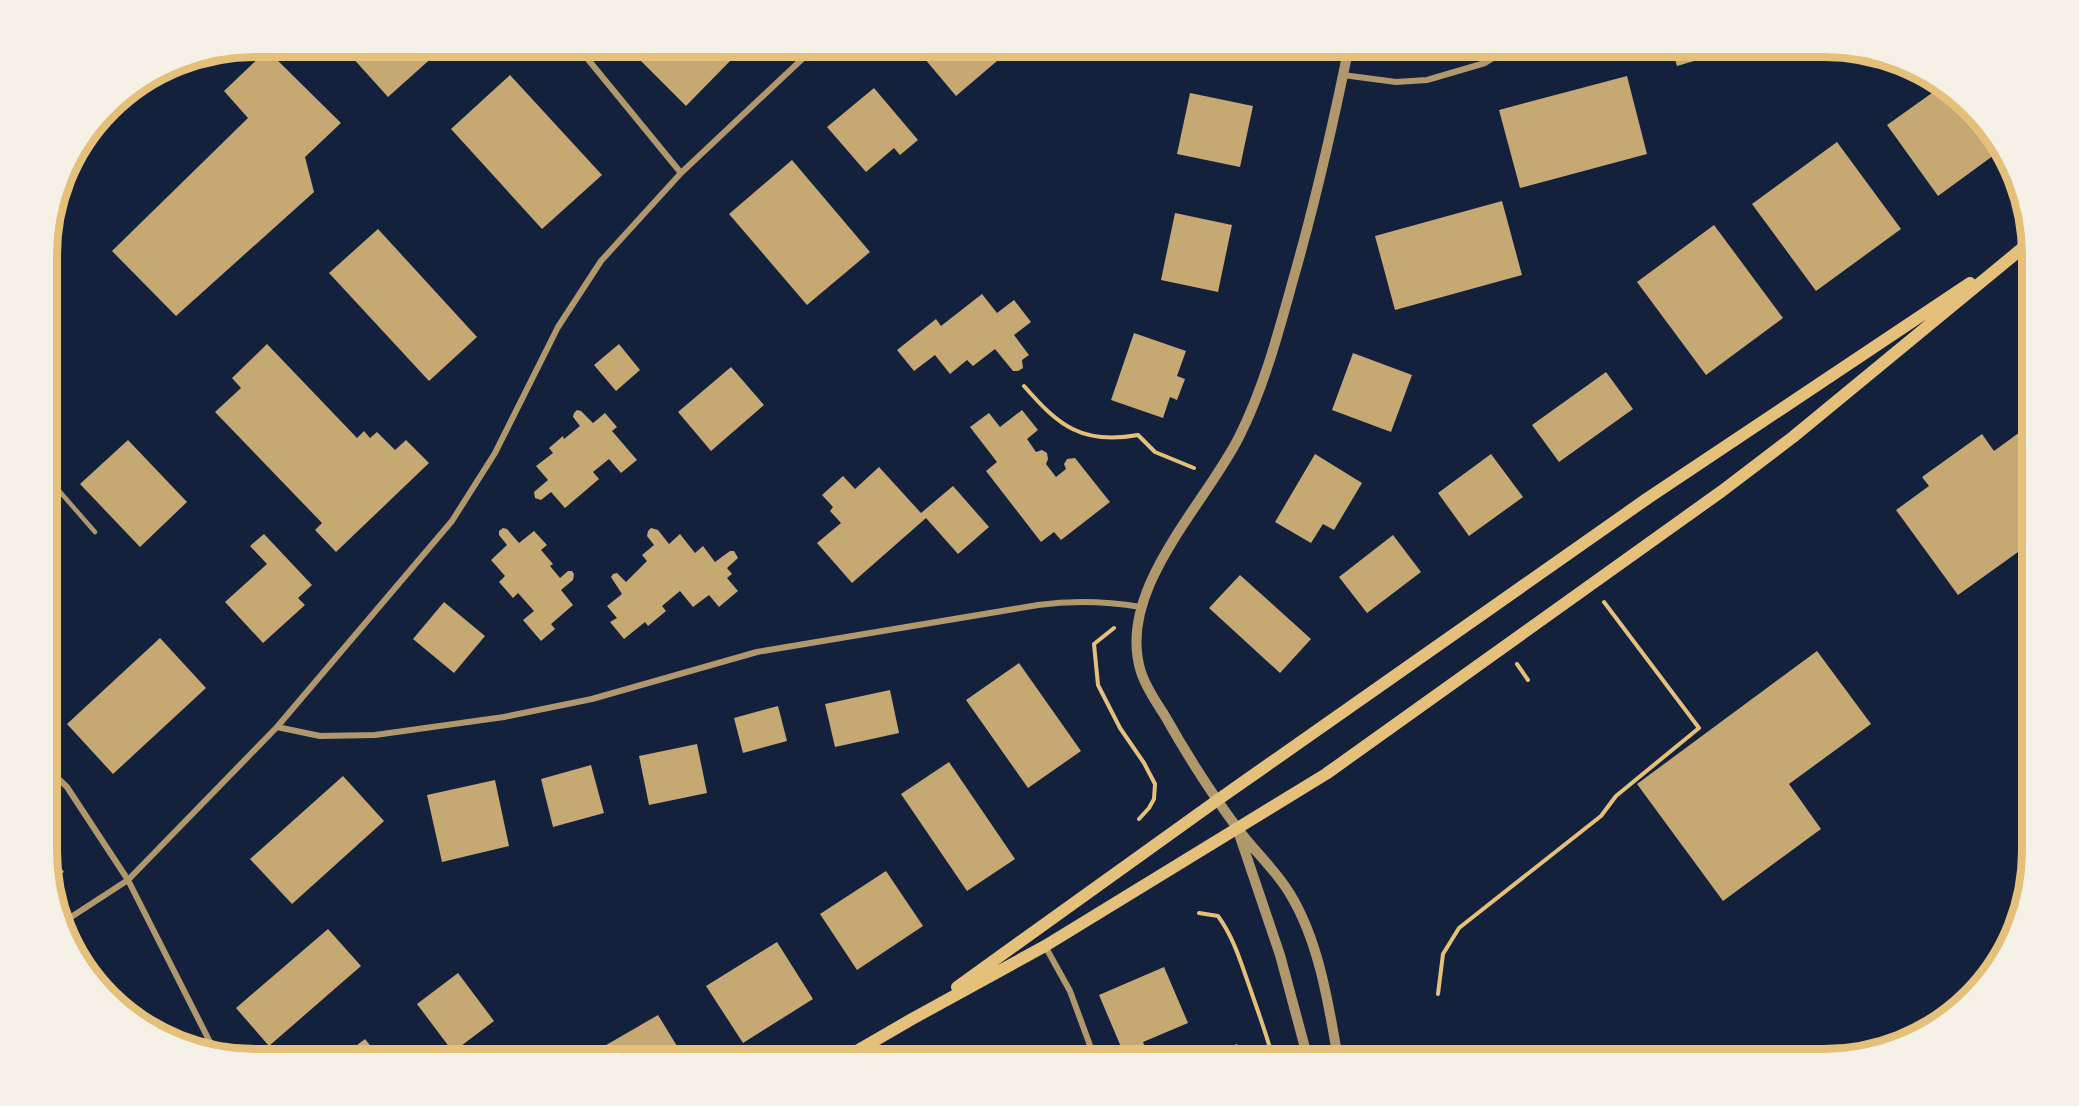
<svg xmlns="http://www.w3.org/2000/svg" width="2079" height="1106" font-family="'Golos Text',sans-serif">
  <style>
    .building { fill: #c6a872 }
    .lines { fill: none; stroke-linecap: round; stroke-linejoin: round }
    .path { stroke: #e5c07b; stroke-width: 4 }
    .service { stroke: #b1986c; stroke-width: 4.5 }
    .minor { stroke: #b1986c; stroke-width: 6 }
    .tertiary { stroke: #b1986c; stroke-width: 10 }
    .secondary { stroke: #e5c07b; stroke-width: 12 }
    .rim { fill: none; stroke: #e5c07b; stroke-width: 8 }
  </style>
  <rect width="100%" height="100%" fill="#14213d"/>
  <path class="building" d="M342,46H445L388,97Z
    M626,46H717L731,60L686,106Z
    M914,46H985L997,61L956,96Z
    M1671,46H1742V47L1677,66Z
    M267,50L341,123L305,157L314,192L176,316L112,251L248,118L224,91Z
    M510,75L602,175L542,229L451,129Z
    M1627,76L1647,154L1520,188L1499,110Z
    M874,88L918,140L900,155L894,148L866,172L827,127Z
    M1939,88L1997,139L2001,150L1938,196L1887,125Z
    M1190,93L1253,106L1240,167L1177,154Z
    M1837,142L1901,229L1816,291L1752,204Z
    M792,160L870,252L807,305L729,214Z
    M1502,201L1522,275L1395,310L1375,236Z
    M1175,213L1232,225L1218,292L1161,280Z
    M1714,225L1783,318L1706,375L1637,282Z
    M378,229L477,337L429,381L329,273Z
    M982,294L997,313L1014,300L1031,322L1014,335L1029,355L1022,360L1023,368L1018,371H1013L995,349L973,366L967,360L950,374L935,355L914,371L897,350L936,319L941,326Z
    M1134,333L1186,351L1177,376L1185,379L1177,400L1170,397L1163,418L1111,400Z
    M267,344L357,438L364,431L370,438L377,432L395,450L406,440L429,463L336,552L315,530L322,523L215,412L241,388L232,378Z
    M619,344L640,370L616,391L594,365Z
    M1353,353L1412,375L1391,432L1332,410Z
    M731,367L764,405L711,451L678,412Z
    M1606,372L1633,409L1559,462L1532,425Z
    M577,410L581,411L593,423L605,413L617,427L612,431L637,460L621,473L609,459L593,472L599,479L565,508L551,492L541,500L535,498L534,492L548,480L536,466L553,453L549,448L563,436L564,439L580,426L573,417L574,413Z
    M1022,410L1038,430L1027,439L1036,452L1042,450L1047,453L1048,459L1046,464L1056,477L1066,469L1064,464L1067,459L1075,458L1110,502L1061,540L1054,532L1041,542L986,471L997,462L970,427L989,413L1000,427Z
    M2031,424L2032,542L1958,595L1896,510L1929,486L1922,477L1982,434L1994,451Z
    M128,440L187,502L140,547L80,484Z
    M1315,454L1362,483L1334,530L1323,524L1311,543L1275,522Z
    M1491,454L1523,497L1469,536L1438,493Z
    M879,467L921,513L953,486L989,527L958,554L926,518L852,583L817,543L841,523L830,511L833,507L822,495L843,476L855,489Z
    M503,528L507,529L519,543L534,531L547,545L541,550L553,564L550,566L560,578L568,571H572L574,574L573,580L561,590L573,605L551,624L555,629L541,641L523,620L534,611L518,593L513,598L499,582L505,576L491,560L507,545L499,535V531Z
    M651,528L658,530L669,544L680,534L695,553L703,546L715,562L730,551H734L738,558L727,568L732,574L727,578L738,591L719,607L709,595L693,607L680,591L662,606L666,611L648,626L645,622L624,639L610,622L617,618L607,606L622,594L611,577L613,574L617,573L626,582L647,561L642,555L654,545L647,536L648,531Z
    M264,534L312,585L298,598L305,605L263,643L225,602L267,564L250,546Z
    M1393,535L1421,572L1367,613L1339,577Z
    M1240,575L1311,639L1280,673L1209,608Z
    M48,591L61,606L48,618Z
    M444,602L485,636L454,673L413,639Z
    M160,638L206,688L113,774L67,724Z
    M1817,651L1871,724L1789,784L1821,829L1723,901L1637,784Z
    M1019,663L1081,751L1028,788L966,700Z
    M890,690L899,733L835,747L825,704Z
    M778,706L787,741L743,753L734,718Z
    M697,744L707,793L649,805L639,756Z
    M949,762L1015,859L967,891L901,794Z
    M591,765L604,813L553,827L541,779Z
    M343,776L384,821L292,904L250,859Z
    M495,780L509,846L442,862L427,795Z
    M48,848L64,872L50,881L48,878Z
    M886,871L923,926L857,970L820,914Z
    M328,929L361,966L269,1046L236,1008Z
    M777,942L813,999L743,1043L706,986Z
    M1164,967L1188,1023L1143,1042L1150,1059H1111L1124,1054L1099,995Z
    M458,973L494,1021L453,1052L417,1004Z
    M107,977L124,1003H123L100,982Z
    M658,1015L685,1059H582Z
    M365,1039L381,1059H339Z
    M1237,1044L1244,1059H1200Z"/>
  <g class="lines">
    <path class="path" d="M1024,386C1059,426 1082,445 1138,435L1155,452L1194,468
      M1114,628L1094,644L1098,685L1120,728L1144,763L1155,784L1154,799L1149,808L1139,819
      M1517,664L1528,680
      M1199,913L1218,916C1234,938 1241,963 1250,988C1258,1012 1267,1035 1273,1059
      M1438,994L1443,954L1459,928L1601,816L1616,796L1699,728L1604,602"/>
    <path class="service" d="M47,477L95,532"/>
    <path class="minor" d="M577,46L681,173
      M1343,75L1396,82L1427,80L1485,63L1512,46
      M277,727L320,736L375,735L504,717L592,699L757,652L1038,605C1074,600 1105,601 1141,607
      M48,769L67,787L128,880L214,1050
      M65,921L128,880L277,727L452,521L495,453L558,327L601,261L681,173L816,46
      M1045,946L1070,991L1095,1059"/>
    <path class="tertiary" d="M1239,834L1280,955L1308,1059
      M1338,1059C1329,1006 1319,941 1290,894C1276,870 1254,851 1238,829C1211,793 1187,755 1165,716C1157,703 1146,688 1141,672C1115,591 1205,505 1239,437C1264,387 1278,334 1293,280C1315,203 1333,125 1349,46"/>
    <path class="secondary" d="M957,987L1219,799L1648,498L1970,283
      M843,1059L912,1019L1045,946L1326,774L1722,491L1793,437L2025,246"/>
  </g>
  <path d="M0 0H2079V1106H0ZM255 57H1824A198 198 0 0 1 2022 255V851A198 198 0 0 1 1824 1049H255A198 198 0 0 1 57 851V255A198 198 0 0 1 255 57Z" fill="#f6f1e7" fill-rule="evenodd"/>
  <path class="rim" d="M255 57H1824A198 198 0 0 1 2022 255V851A198 198 0 0 1 1824 1049H255A198 198 0 0 1 57 851V255A198 198 0 0 1 255 57Z"/>
</svg>
